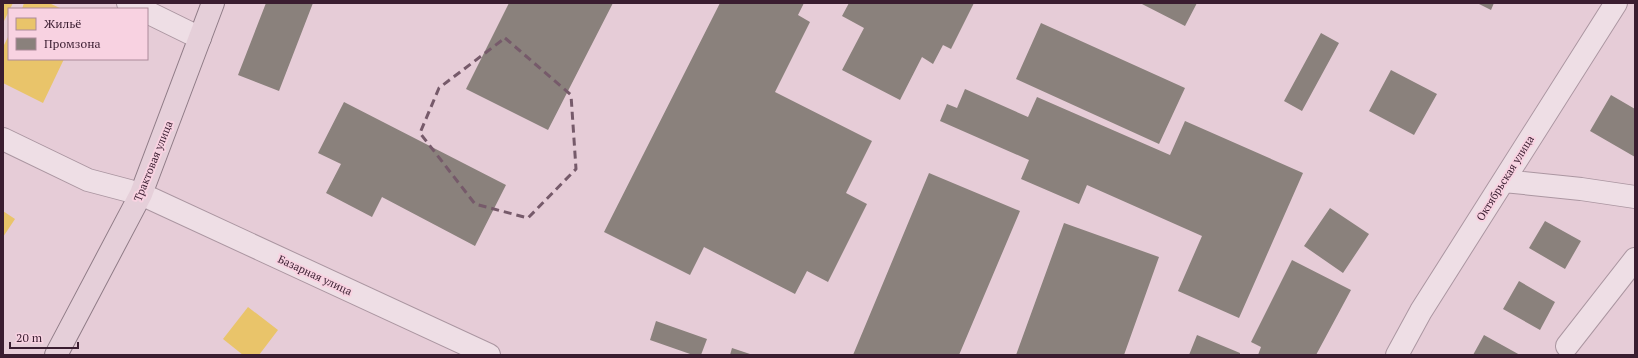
<svg xmlns="http://www.w3.org/2000/svg" width="1638" height="358" font-family="'PT Serif',serif">
  <style>
    .homes { fill: #e9c46a }
    .industry { fill: #8a817c }
    .lines { fill: none; stroke-linecap: round; stroke-linejoin: round }
    .minor-casing { stroke: #ab96a1; stroke-width: 24 }
    .major-casing { stroke: #907c87; stroke-width: 24 }
    .minor { stroke: #eedee5; stroke-width: 22 }
    .major { stroke: #e5cfd9; stroke-width: 22 }
    .marked { fill: none; stroke: #765a6a; stroke-width: 3; stroke-dasharray: 8 5; stroke-linejoin: round }
    .labels { text-anchor: middle; dominant-baseline: central; stroke-width: 4; stroke-linejoin: round; paint-order: stroke }
    .street-label { font-size: 11px; fill: #3a1d30; stroke: #f8d2e1 }
  </style>
  <rect width="100%" height="100%" fill="#e6ccd7"/>
  <path class="homes" d="M3,3H13L3,23Z
    M24,3H49L62,9H22Z
    M9,35V59H64L43,103L3,83V47Z
    M3,211L15,219L3,237Z
    M248,307L278,330L259,355H243L223,339Z"/>
  <path class="industry" d="M266,3H313L279,91L238,75Z
    M509,3H613L548,130L466,89Z
    M720,3H804L798,15L810,22L775,92L872,141L846,193L867,204L828,282L807,271L795,294L704,247L690,275L604,232Z
    M849,3H974L951,49L943,45L933,64L922,57L900,100L842,70L864,28L842,16Z
    M1140,3H1197L1185,26Z
    M1477,3H1494L1491,10Z
    M1041,23L1185,88L1159,144L1016,79Z
    M1321,33L1339,43L1302,111L1284,101Z
    M1391,70L1437,94L1414,135L1369,111Z
    M965,89L1028,117L1037,97L1170,155L1185,121L1303,173L1239,318L1178,291L1202,236L1087,185L1079,204L1021,179L1029,160L940,121L947,104L957,108Z
    M1611,95L1635,109V157L1590,131Z
    M344,102L506,185L475,246L382,197L372,217L326,193L341,164L318,153Z
    M929,173L1020,211L959,355H853Z
    M1330,208L1369,234L1343,273L1304,246Z
    M1545,221L1581,241L1565,269L1529,248Z
    M1064,223L1159,257L1124,355H1016Z
    M1292,260L1351,290L1316,355H1258L1261,347L1251,342Z
    M1519,281L1555,302L1540,330L1503,309Z
    M656,321L707,339L701,355H693L650,340Z
    M1197,335L1240,353V355H1189Z
    M1484,335L1520,355H1473Z
    M732,348L753,355H730Z"/>
  <g class="lines">
    <defs>
      <path id="minor" d="M128,3L140,9
        M147,12L200,38
        M3,139L88,180L141,194L489,355
        M1504,181L1581,189L1635,197
        M1567,346L1635,259
        M1397,355L1421,311L1616,3"/>
      <path id="major" d="M56,355L141,194L213,3"/>
    </defs>
    <use href="#minor" class="minor-casing"/>
    <use href="#major" class="major-casing"/>
    <use href="#minor" class="minor"/>
    <use href="#major" class="major"/>
  </g>
  <path class="marked" d="M505,38L571,95L576,169L528,218L475,204L420,133L439,88Z"/>
  <g class="labels">
    <g class="street-label">
      <text transform="translate(153 161) rotate(-68)">Трактовая улица</text>
      <text transform="translate(1505 178) rotate(-58)">Октябрьская улица</text>
      <text transform="translate(315 275) rotate(25)">Базарная улица</text>
    </g>
  </g>
  <rect width="1638" height="358" fill="none" stroke="#3a1d30" stroke-width="8"/>
  <rect x="8" y="8" width="140" height="52" fill="#f8d2e1" stroke="#ac8a9a"/>
  <rect x="16" y="18" width="20" height="12" fill="#e9c46a" stroke="#ac8a9a"/>
  <text x="44" y="28" font-size="12" fill="#3a1d30">Жильё</text>
  <rect x="16" y="38" width="20" height="12" fill="#8a817c" stroke="#ac8a9a"/>
  <text x="44" y="48" font-size="12" fill="#3a1d30">Промзона</text>
  <path d="M10 342v6h68v-6" fill="none" stroke="#3a1d30" stroke-width="2"/>
  <text x="16" y="342" font-size="12" fill="#3a1d30" stroke="#f8d2e1" stroke-width="3" paint-order="stroke">20 m</text>
</svg>
